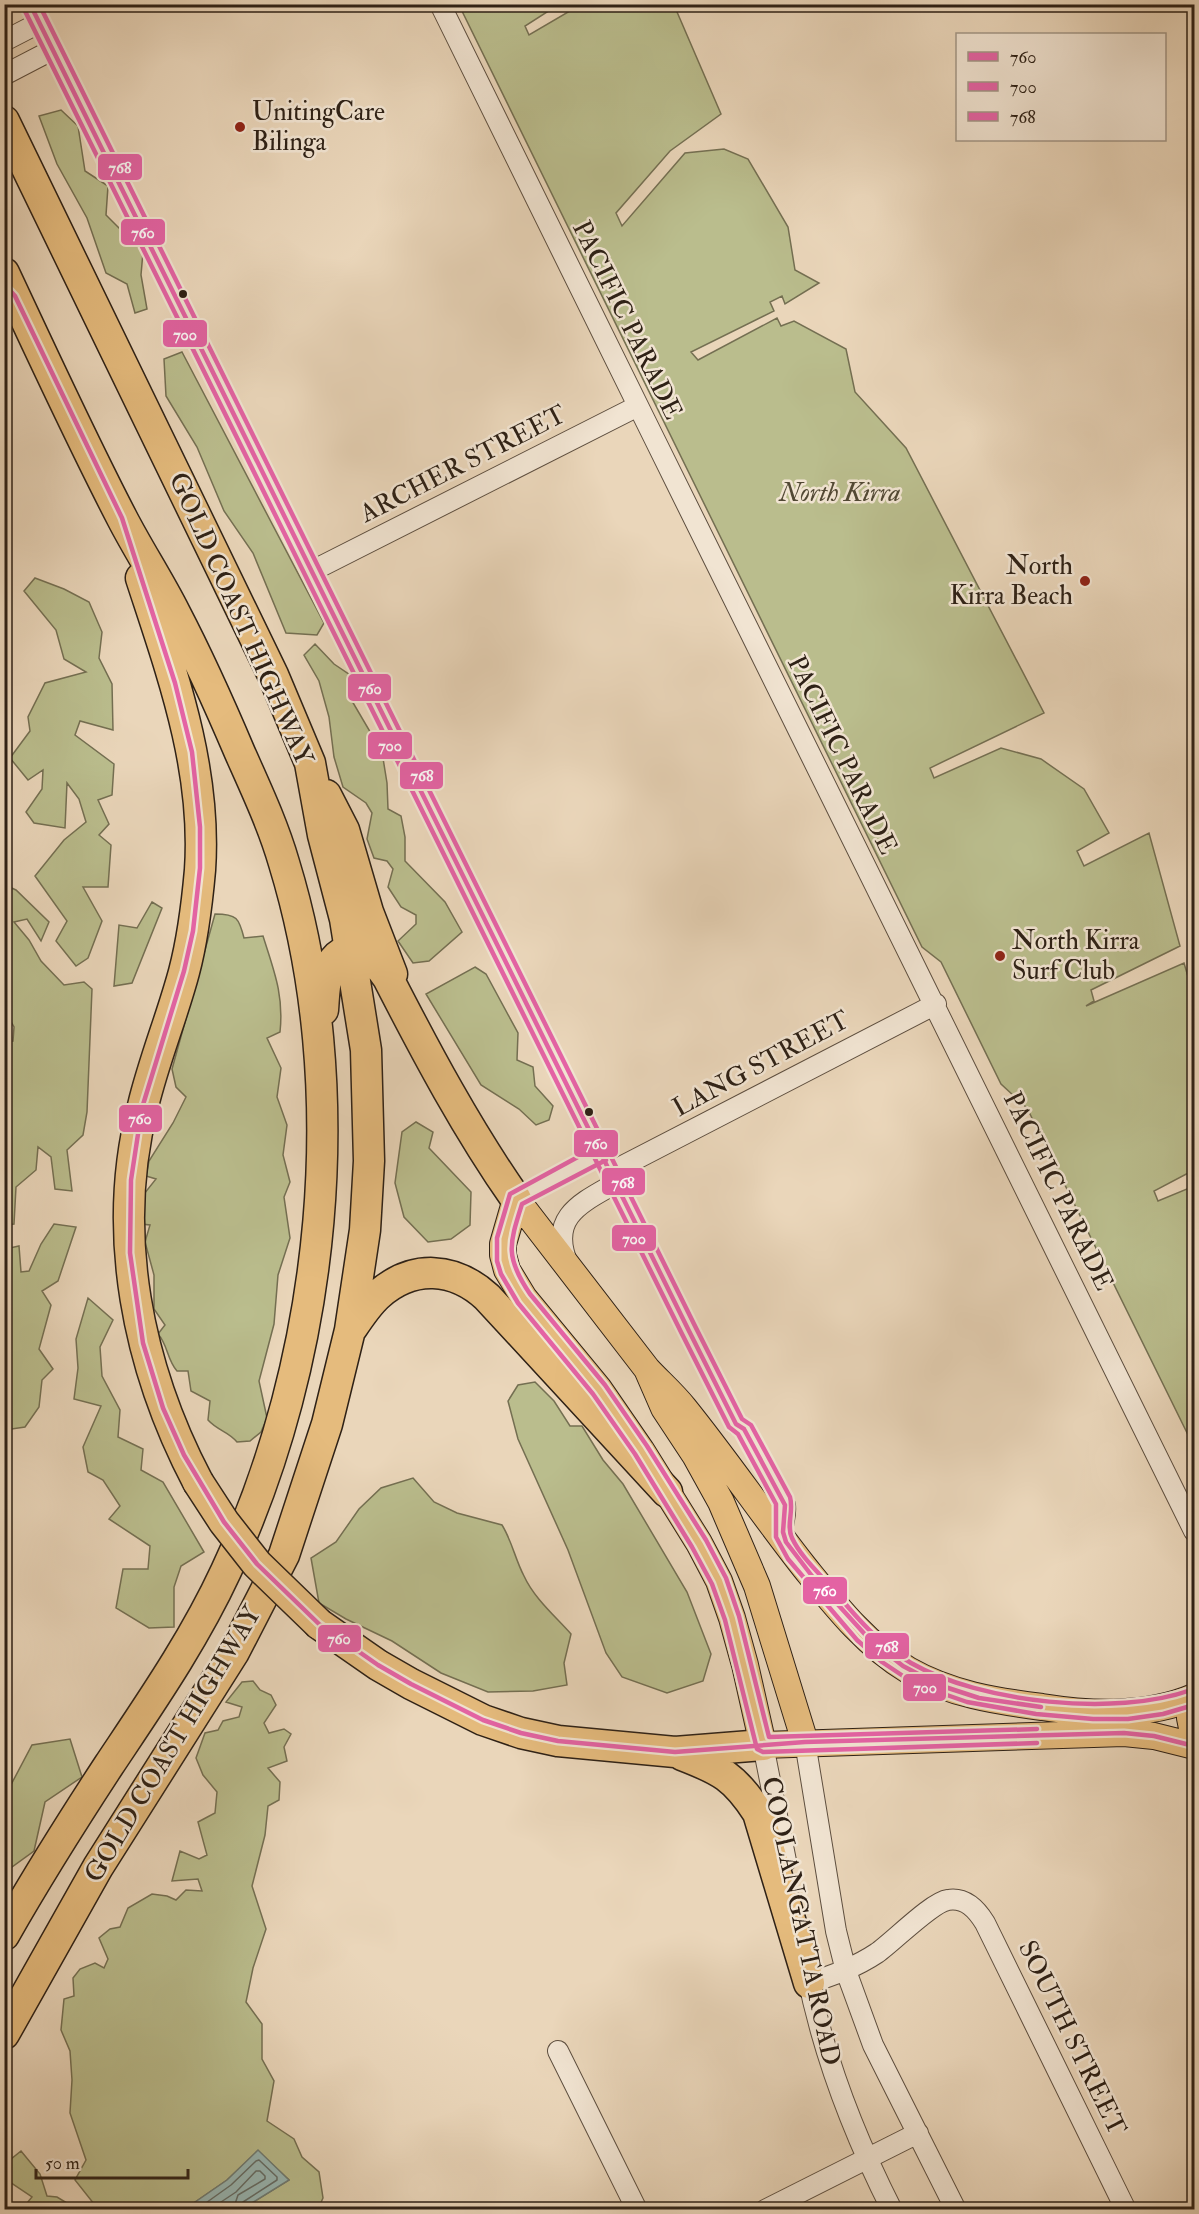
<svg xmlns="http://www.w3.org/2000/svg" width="1199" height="2214" font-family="'IM FELL Double Pica',serif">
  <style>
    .green { fill: #babd8d; stroke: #746f52; stroke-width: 1.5 }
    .water { fill: #98b8b5; stroke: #6e7c75; stroke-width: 1.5 }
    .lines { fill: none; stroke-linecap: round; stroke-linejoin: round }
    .shore { stroke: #636c66; stroke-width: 1.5 }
    .minor-casing { stroke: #5d4e3f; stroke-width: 22 }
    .major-casing { stroke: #2e2116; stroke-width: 28 }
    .highway-casing { stroke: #2e2116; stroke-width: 33 }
    .minor { stroke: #f1e4d2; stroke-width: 20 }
    .major { stroke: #e5bb7d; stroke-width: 26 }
    .highway { stroke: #e5bb7d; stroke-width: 30 }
    .highway-bridge-casing { stroke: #2e2116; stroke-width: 33; stroke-linecap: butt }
    .highway-bridge { stroke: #e5bb7d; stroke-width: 30 }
    .bus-1-casing { stroke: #f1e4d2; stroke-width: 9 }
    .bus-2-casing { stroke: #f1e4d2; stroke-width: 9 }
    .bus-3-casing { stroke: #f1e4d2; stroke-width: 9 }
    .bus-1 { stroke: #e463a4; stroke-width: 4.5 }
    .bus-2 { stroke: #e463a4; stroke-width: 4.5 }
    .bus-3 { stroke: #e463a4; stroke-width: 4.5 }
    .poi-dot { fill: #8f2418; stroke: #f1e4d2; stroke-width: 2 }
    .bus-dot { fill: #2e2116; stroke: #f1e4d2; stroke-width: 2 }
    .labels { text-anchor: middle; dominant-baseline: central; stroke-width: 5; stroke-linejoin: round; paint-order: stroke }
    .poi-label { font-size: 26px; fill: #2e2116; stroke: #f1e4d2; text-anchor: start }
    .street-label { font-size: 26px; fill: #2e2116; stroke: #f1e4d2 }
    .park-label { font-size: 26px; font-style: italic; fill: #514834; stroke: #f1e4d2 }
    .line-badge { stroke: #f1e4d2; stroke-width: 2 }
    .badge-label { font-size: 16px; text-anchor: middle; font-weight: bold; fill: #fff }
  </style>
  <rect width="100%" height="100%" fill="#ead6ba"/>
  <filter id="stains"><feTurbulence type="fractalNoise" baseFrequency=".00333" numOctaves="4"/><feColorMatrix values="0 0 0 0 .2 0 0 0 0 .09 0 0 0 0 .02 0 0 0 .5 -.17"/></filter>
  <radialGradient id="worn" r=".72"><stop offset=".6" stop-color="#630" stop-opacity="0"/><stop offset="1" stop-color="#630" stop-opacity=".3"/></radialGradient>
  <path class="green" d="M459,5H558L525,26L529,35L580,5H674L721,114L670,151L616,213L622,226L685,153L724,149L748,159L788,227L795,270L819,283L785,304L782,296L770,302L774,311L691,352L698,360L777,318L781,326L794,321L846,349L855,392L906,448L1044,713L930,768L934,778L1001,748L1041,759L1084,789L1109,833L1077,851L1084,866L1149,833L1180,946L1091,990L1094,1001L1086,1006L1184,963L1194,997V1170L1154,1191L1158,1201L1194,1186V1447L1027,1108L1001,1084L941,962L922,947Z
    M61,110L78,126L85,171L108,186L106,215L143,252L141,275L147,309L135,313L127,284L106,273L87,218L57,164L39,116Z
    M182,352L324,623L317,635L286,633L253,553L224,511L197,447L166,396L164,359Z
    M35,578L64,589L89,602L102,632L99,658L112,684L113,730L80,721L75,735L114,764L112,795L98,800L109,824L99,835L111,845L108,887H83L102,921L88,958L76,966L56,941L67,921L35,876L64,840L86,822L79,799L67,783L65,828L34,823L26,812L42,789L43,770L28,780L10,758L30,731L28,717L45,683L86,672L64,659L56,630L24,591Z
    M315,644L334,664L353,677L352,701L382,752L387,783L388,809L401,816L405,837V861L445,902L462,932L429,961L413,963L398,941L416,924V915L401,907L388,887L393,869L387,861L374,858L367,839L372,813L366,803L343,787L334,757L329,717L319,681L304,655Z
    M5,885L16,890L49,922L41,941L27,919L14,922L29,940L41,961L64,985L84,982L92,989L87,1112L83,1135L67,1150L72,1191L55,1189L51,1157L38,1147L36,1170L16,1187L14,1224L5,1225L4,1042L13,1041L14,1027L5,1011Z
    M152,902L162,908L132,983L114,986L119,925L137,928Z
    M215,914C237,914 239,918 244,938L263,936C274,971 284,995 280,1032L267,1038L281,1068L277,1097L287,1125L283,1155L290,1182L284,1197L290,1238L278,1275L274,1324L259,1381L267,1418L261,1432L250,1441L237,1442C228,1431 218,1431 208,1420L210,1401L191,1391L188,1371H177C167,1360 168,1345 158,1334L165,1325L154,1309V1275L145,1242L150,1225L141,1224L144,1194L156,1179L146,1176L149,1161L173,1123L186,1097L176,1087L172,1069Z
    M475,967L486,974L518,1033L517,1060L533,1067L535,1086L553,1106L549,1120L536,1125L519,1109L481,1085L426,994Z
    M416,1122L433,1132L429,1148L471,1192L470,1225L451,1239L428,1242L404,1217L395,1183L402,1132Z
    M54,1224L76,1227L58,1281L42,1291L51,1305L39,1349L53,1369L42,1380L39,1407L25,1427L5,1430V1249L19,1246L21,1272L29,1271L41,1244Z
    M88,1298L113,1320L100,1347L102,1376L120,1410L118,1437L143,1449L141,1470L163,1482L204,1552L181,1566L174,1587V1627L149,1628L116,1608L123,1569H148L150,1546L109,1519L120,1506L103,1480L88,1472L83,1447L101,1406L74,1399L78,1368L76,1339Z
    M535,1382L554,1401L570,1426H582L603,1460L623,1484L687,1592L711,1654L703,1681L667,1693L622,1677L606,1653L568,1550L518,1439L508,1401L518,1385Z
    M413,1478L434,1502L457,1513L502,1525C512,1541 515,1559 524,1576C534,1598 555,1616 571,1634L564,1663L567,1685L533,1691L488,1692L441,1673L392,1641L346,1619L319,1603L311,1558L336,1542L359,1509L381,1488Z
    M253,1681L260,1690L271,1695L276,1705L264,1723L269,1733L284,1729L291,1734L284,1747L287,1761L268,1768L280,1782L279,1800L268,1806L265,1835L252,1886L266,1929L253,1968L246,2002L262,2024V2059L274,2081L267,2121L294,2139L302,2157L319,2172L323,2198L318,2209H242L289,2180L258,2151L227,2180L185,2209H98L75,2180L86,2160L70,2113L72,2080L70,2051L61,2030L64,1999L74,1996L73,1978L80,1969L95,1963L104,1968L108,1959L99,1938L110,1929L120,1927L128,1908L152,1894L167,1896L176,1900L186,1890L202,1891L198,1879L172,1881L180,1851L199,1859L207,1855L198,1822L215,1813L217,1792L203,1775L196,1758L205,1733L218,1730L223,1721L239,1717L242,1707L226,1702L242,1682Z
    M70,1739L82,1777L45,1802L34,1851L5,1872V1796L32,1745Z
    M21,2151L40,2174L47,2196L57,2197L77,2209H22L32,2197L4,2178L5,2164Z"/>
  <path class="water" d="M258,2150L289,2180L242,2209H185L227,2180Z"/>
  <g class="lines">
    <path class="shore" d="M196,2210L231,2185L256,2161L259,2160L277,2177V2180L243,2202L240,2210
      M209,2210L236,2192L256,2171H260L265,2176V2179L238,2195L233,2210"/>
    <defs>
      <path id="minor" d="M30,4L689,1331L736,1424L744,1429L785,1505C787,1521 778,1527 786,1543
        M440,4C512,147 581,291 652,434C833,800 1015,1165 1194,1531
        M4,41L39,23
        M4,75L52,50
        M312,571L638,406
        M611,1172L936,1004
        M516,1199L602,1153
        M568,1264C548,1217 581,1203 616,1183
        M805,1742L836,1931L846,1971L873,2045L956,2210
        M763,1745L786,1861
        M807,1973C823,2055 854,2135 892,2210
        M809,1983C834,1975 856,1967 877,1953C894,1941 932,1902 948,1900C966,1897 977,1910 985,1923L1126,2210
        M558,2051L637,2210
        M765,2210L918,2133"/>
      <path id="major" d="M516,1199L503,1244V1255L507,1270L524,1298L599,1389L641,1450L699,1543L719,1581L732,1618L745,1665L763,1745L1124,1733L1154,1736L1194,1746
        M516,1199L647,1369L664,1408L695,1455L721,1502L757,1586L805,1742
        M647,1369C659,1382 673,1394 684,1408C726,1460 764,1516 805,1568C835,1605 866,1645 908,1670C950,1694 995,1701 1042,1707C1093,1715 1147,1717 1194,1697
        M1194,1703L1190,1718L1194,1738"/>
      <path id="highway" d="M4,121L273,675L310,763L323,835L345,919L366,1050L369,1161L365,1230L350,1330L327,1424L284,1555L234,1652L98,1867L4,2034
        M4,273C42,354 81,439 122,518C139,551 159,581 175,613C199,659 220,706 240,753C256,789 273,825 284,863C353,1088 326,1358 226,1571C194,1640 151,1702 109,1765C73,1820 37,1877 4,1935
        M141,578C172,673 207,768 200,870C197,904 193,938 184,972C172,1017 154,1060 143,1106C110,1233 138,1368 198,1482
        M326,795L344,830L368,912L392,974
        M323,1010C324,998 324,984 328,972C341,934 374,955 388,978C427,1054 467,1129 516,1199
        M352,1328C360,1316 368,1304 378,1295C413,1264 454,1267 487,1297L667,1492
        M319,1624L378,1665L411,1684L483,1720L521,1733L558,1741L675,1752L763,1745
        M682,1755C721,1770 735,1777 758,1813L809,1983"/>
    </defs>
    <use href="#minor" class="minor-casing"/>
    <use href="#major" class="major-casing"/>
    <use href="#highway" class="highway-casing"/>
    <use href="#minor" class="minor"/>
    <use href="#major" class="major"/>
    <use href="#highway" class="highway"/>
    <defs>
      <path id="highway-bridge" d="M198,1482L224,1522L257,1564L319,1624"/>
    </defs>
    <use href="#highway-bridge" class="highway-bridge-casing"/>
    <use href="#highway-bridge" class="highway-bridge"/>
    <defs>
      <path id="bus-1" d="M30,4L689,1331L736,1424L744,1429L785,1505L783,1532L786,1542L812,1576L871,1641L903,1666L939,1685L979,1698L1041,1707
        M4,284L15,296L122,518L175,683L192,752L200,827V868L193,931L184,971L142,1108L131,1180L130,1253L143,1343L163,1408L184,1455L224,1522L257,1564L319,1624L378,1665L411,1684L483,1720L521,1733L558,1741L675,1752L805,1742L1124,1733L1154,1736L1194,1746"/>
      <path id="bus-2" d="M23,7L682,1334L729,1427L738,1434L776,1504V1537L788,1559L857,1640L882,1662L903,1676L924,1687L967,1702L1036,1714L1093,1719H1128L1163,1714L1194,1705
        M598,1146L510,1194L497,1238V1261L501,1274L518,1303L593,1394L635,1454L692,1547L712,1584L725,1620L757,1749L763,1752L1037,1743"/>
      <path id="bus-3" d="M39,4L696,1328L742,1419L751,1425L790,1497C794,1511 786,1525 792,1538C801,1557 818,1572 832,1588C855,1616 879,1644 911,1663C981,1703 1116,1717 1191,1690
        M606,1160L522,1204C509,1245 505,1257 530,1294L605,1385L647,1446L706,1540L726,1578L739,1616L769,1737L1037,1729"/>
    </defs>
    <use href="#bus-1" class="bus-1-casing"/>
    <use href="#bus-2" class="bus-2-casing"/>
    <use href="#bus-3" class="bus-3-casing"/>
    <use href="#bus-1" class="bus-1"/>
    <use href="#bus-2" class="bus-2"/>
    <use href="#bus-3" class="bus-3"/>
  </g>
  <g class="poi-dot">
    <circle cx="240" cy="127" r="6"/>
    <circle cx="1085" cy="581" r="6"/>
    <circle cx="1000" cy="956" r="6"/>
  </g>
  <g class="bus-dot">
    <circle cx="183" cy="294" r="5"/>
    <circle cx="589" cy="1112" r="5"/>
  </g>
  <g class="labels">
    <g class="poi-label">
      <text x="252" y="112">UnitingCare<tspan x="252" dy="30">Bilinga</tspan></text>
      <text x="1073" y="566" text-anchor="end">North<tspan x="1073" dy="30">Kirra Beach</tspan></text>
      <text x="1012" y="941">North Kirra<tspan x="1012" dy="30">Surf Club</tspan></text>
    </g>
    <g class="street-label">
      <text transform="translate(627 320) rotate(64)">PACIFIC PARADE</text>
      <text transform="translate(463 464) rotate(-27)">ARCHER STREET</text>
      <text transform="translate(241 619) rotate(66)">GOLD COAST HIGHWAY</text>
      <text transform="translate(842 755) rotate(64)">PACIFIC PARADE</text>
      <text transform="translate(761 1064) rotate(-28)">LANG STREET</text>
      <text transform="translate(1058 1191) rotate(64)">PACIFIC PARADE</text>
      <text transform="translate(173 1744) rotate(-59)">GOLD COAST HIGHWAY</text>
      <text transform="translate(801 1921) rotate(78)">COOLANGATTA ROAD</text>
      <text transform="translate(1072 2038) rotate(64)">SOUTH STREET</text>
    </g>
    <g class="park-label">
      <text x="840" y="493">North Kirra</text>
    </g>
  </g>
  <g class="line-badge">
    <rect x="97" y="153" width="46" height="28" rx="6" fill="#e463a4"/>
    <rect x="120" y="218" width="46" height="28" rx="6" fill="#e463a4"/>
    <rect x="162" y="319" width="46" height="29" rx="6" fill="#e463a4"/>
    <rect x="347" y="673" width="45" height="29" rx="6" fill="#e463a4"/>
    <rect x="367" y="731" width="46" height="29" rx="6" fill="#e463a4"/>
    <rect x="399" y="761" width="45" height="29" rx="6" fill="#e463a4"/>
    <rect x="118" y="1104" width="45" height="29" rx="6" fill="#e463a4"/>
    <rect x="573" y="1129" width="46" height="29" rx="6" fill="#e463a4"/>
    <rect x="601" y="1167" width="45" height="29" rx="6" fill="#e463a4"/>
    <rect x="611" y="1224" width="46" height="28" rx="6" fill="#e463a4"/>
    <rect x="802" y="1576" width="46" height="29" rx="6" fill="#e463a4"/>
    <rect x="317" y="1624" width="45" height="29" rx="6" fill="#e463a4"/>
    <rect x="864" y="1632" width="46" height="28" rx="6" fill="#e463a4"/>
    <rect x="902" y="1673" width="45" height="29" rx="6" fill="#e463a4"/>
  </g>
  <g class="badge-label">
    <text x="120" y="173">768</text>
    <text x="143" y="238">760</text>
    <text x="185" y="340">700</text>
    <text x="370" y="694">760</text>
    <text x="390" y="751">700</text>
    <text x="422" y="781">768</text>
    <text x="140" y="1124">760</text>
    <text x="596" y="1149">760</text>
    <text x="623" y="1188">768</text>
    <text x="634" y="1244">700</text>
    <text x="825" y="1596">760</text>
    <text x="339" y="1644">760</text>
    <text x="887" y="1652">768</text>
    <text x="925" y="1693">700</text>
  </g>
  <rect width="1199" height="2214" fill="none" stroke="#ead6ba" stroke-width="24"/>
  <rect x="6" y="6" width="1187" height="2202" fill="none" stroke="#2e2116" stroke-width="3"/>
  <rect x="12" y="12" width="1175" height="2190" fill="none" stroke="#2e2116" stroke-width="1.5"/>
  <rect x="956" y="33" width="210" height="108" fill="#f1e4d2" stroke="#a39687" stroke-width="1.5"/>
  <rect x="968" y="52" width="30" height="9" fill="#e463a4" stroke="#a39687" stroke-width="1.5"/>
  <text x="1010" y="63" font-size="18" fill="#2e2116">760</text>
  <rect x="968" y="82" width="30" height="9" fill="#e463a4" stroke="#a39687" stroke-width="1.5"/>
  <text x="1010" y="93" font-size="18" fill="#2e2116">700</text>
  <rect x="968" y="112" width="30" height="9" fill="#e463a4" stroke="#a39687" stroke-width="1.5"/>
  <text x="1010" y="123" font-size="18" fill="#2e2116">768</text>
  <path d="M36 2169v9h152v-9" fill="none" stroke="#2e2116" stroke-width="3"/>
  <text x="45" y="2169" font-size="18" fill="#2e2116" stroke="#f1e4d2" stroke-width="4.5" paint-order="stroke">50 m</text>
  <rect width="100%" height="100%" filter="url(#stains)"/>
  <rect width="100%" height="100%" fill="url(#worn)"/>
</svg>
